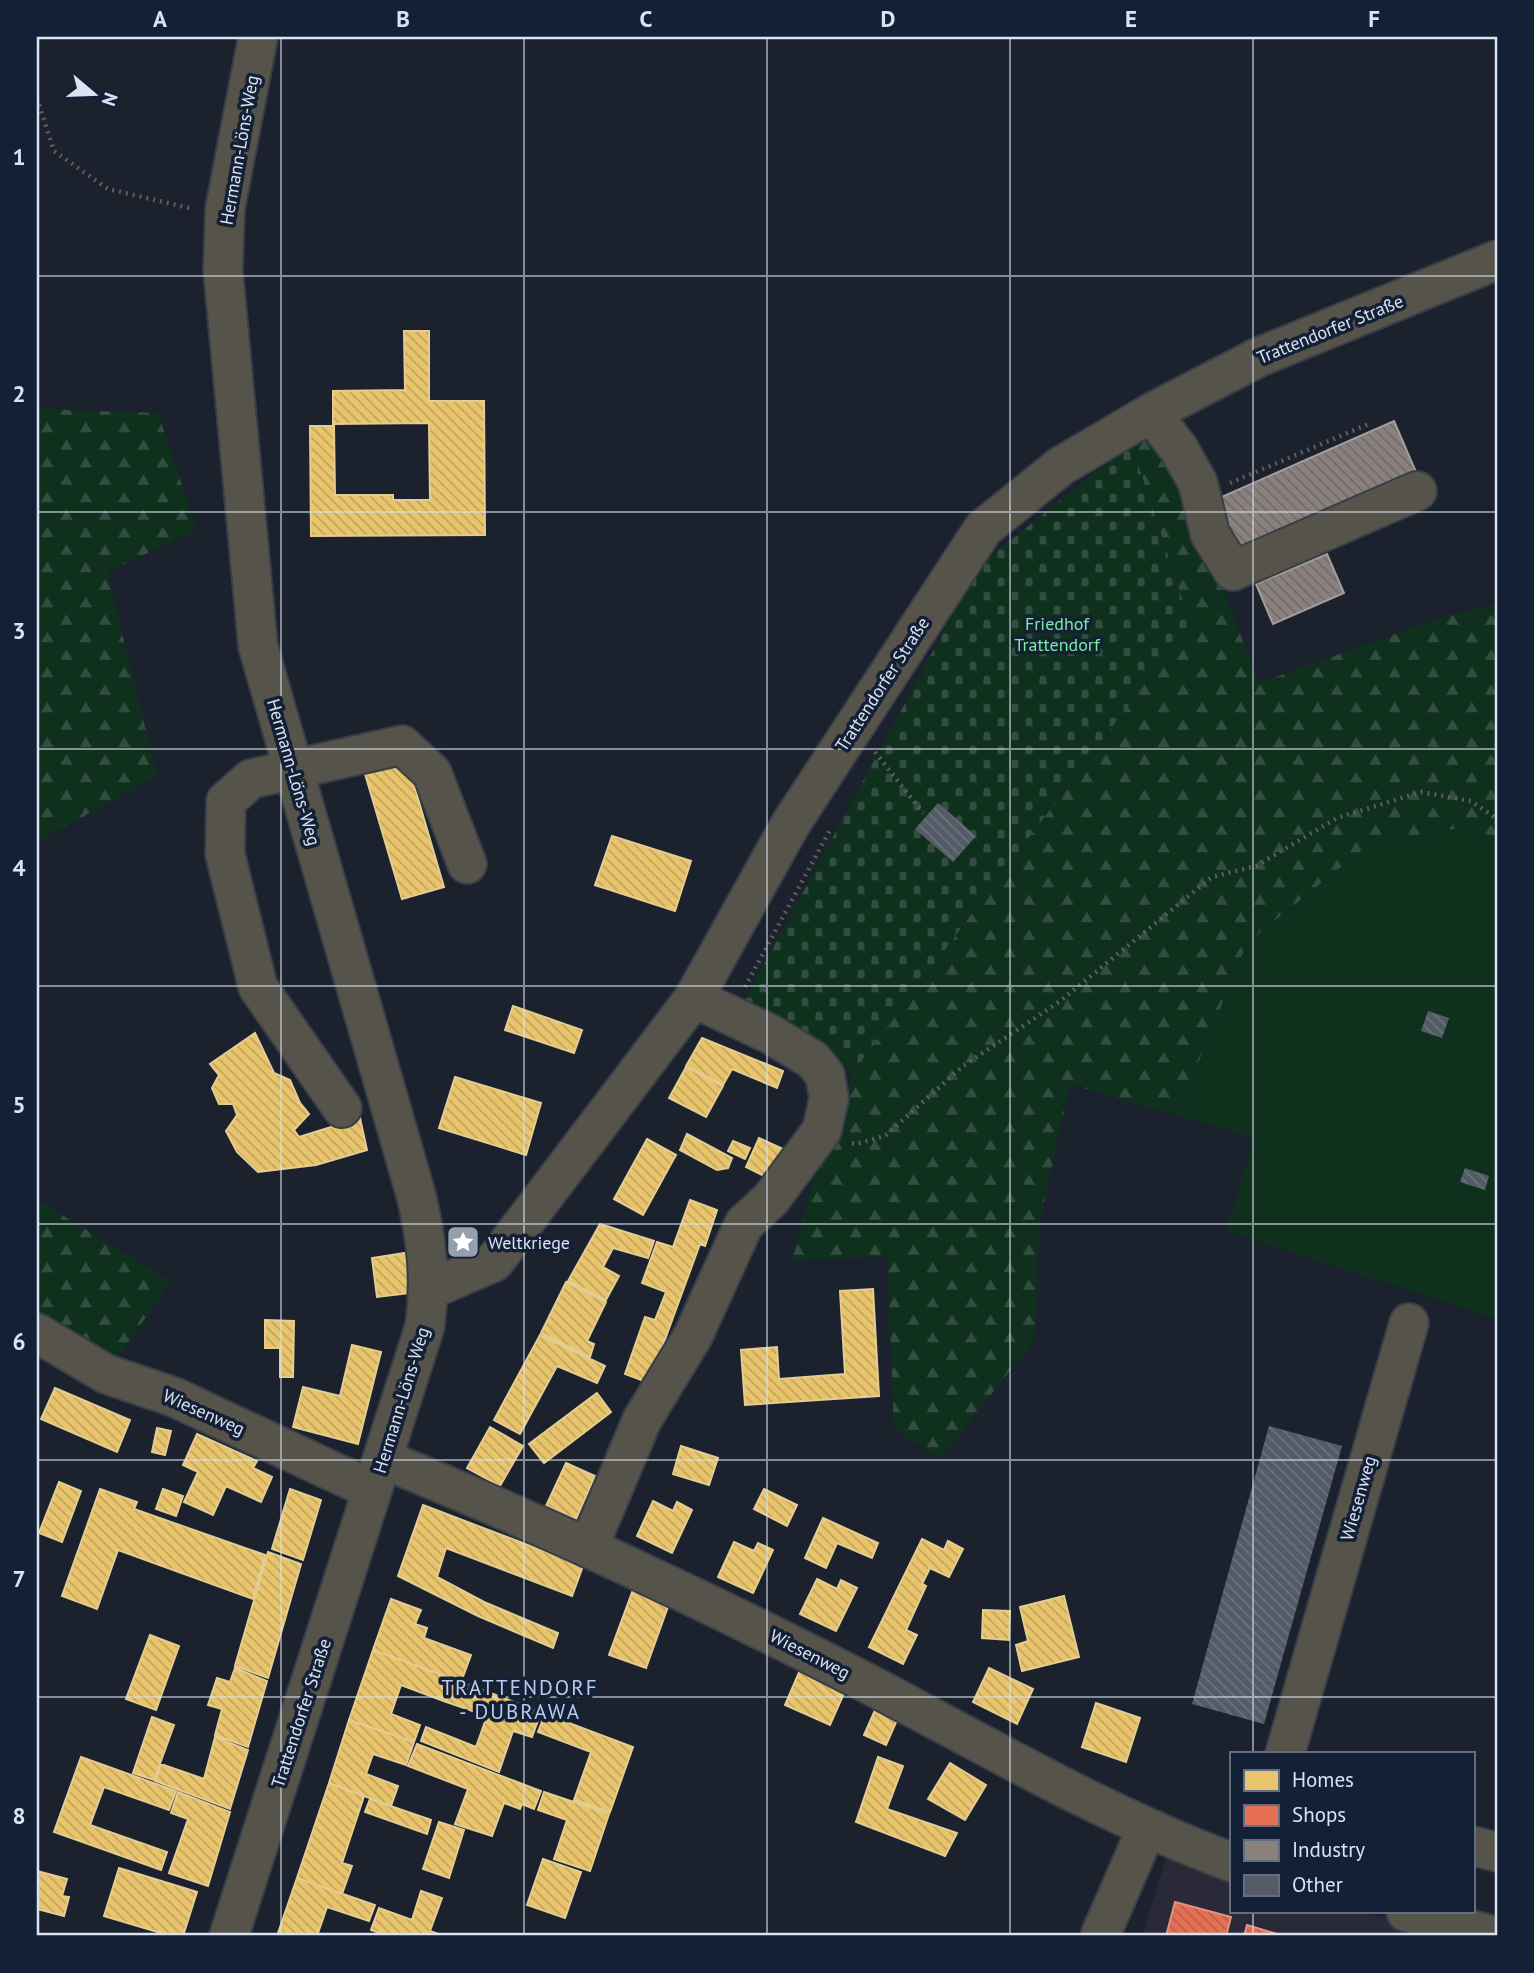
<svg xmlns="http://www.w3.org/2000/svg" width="1534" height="1973" font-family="'PT Sans',sans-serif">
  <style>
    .commercial { fill: #292938 }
    .green { fill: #10301e }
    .forest { fill: url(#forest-firs) }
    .cemetery { fill: url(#cemetery-stones) }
    .homes { fill: url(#homes-back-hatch); stroke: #e4cd93; stroke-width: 2 }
    .shops { fill: url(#shops-back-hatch); stroke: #e39281; stroke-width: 2 }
    .industry { fill: url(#industry-back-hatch); stroke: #a29e9f; stroke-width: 2 }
    .building { fill: url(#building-back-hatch) }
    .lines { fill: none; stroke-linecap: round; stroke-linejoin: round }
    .minor-casing { stroke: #373e48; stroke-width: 42 }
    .path { stroke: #5d5e5b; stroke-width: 4.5; stroke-dasharray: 2 5; stroke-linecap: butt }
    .minor { stroke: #56534a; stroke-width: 38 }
    .grid { fill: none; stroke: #d9e3f2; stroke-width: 2; stroke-opacity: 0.55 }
    .labels { text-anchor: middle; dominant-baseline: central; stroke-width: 7; stroke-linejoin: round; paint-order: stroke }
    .street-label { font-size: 18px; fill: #d9e3f2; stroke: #132036 }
    .park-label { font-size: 18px; fill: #79ec9d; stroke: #132036 }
    .poi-label { font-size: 18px; fill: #d9e3f2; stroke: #132036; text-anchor: start }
    .quarter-label { font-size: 21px; letter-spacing: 2px; fill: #bacbe9; stroke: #132036 }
    .neatline { fill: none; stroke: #d9e3f2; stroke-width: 2.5 }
    .grid-label { font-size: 23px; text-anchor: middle; font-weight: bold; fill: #d9e3f2 }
  </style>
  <defs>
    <pattern id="forest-firs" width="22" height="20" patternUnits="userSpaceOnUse" patternTransform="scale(1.75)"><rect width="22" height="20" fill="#10301e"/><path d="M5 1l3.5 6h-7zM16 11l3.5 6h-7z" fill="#324e3f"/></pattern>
    <pattern id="cemetery-stones" width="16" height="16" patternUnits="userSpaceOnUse" patternTransform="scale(1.75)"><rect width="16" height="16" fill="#10301e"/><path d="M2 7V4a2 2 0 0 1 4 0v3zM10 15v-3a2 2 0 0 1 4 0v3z" fill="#324e3f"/></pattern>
    <pattern id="homes-back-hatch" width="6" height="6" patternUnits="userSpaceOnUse" patternTransform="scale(1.75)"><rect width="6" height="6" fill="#e9c46a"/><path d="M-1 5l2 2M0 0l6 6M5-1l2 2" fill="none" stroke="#bfa462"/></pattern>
    <pattern id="shops-back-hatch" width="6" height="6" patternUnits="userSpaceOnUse" patternTransform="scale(1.75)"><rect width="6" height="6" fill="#e76f51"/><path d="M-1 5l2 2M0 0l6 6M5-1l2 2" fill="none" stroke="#b5624f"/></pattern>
    <pattern id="industry-back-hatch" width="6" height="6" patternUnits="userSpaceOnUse" patternTransform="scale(1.75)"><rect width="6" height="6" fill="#8a817c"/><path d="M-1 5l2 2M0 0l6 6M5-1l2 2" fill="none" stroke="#706c6a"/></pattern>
    <pattern id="building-back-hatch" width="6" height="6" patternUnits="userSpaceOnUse" patternTransform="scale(1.75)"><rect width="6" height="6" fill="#545b66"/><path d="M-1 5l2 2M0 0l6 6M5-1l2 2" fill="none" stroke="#6c727c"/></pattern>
  </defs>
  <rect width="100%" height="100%" fill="#1b222e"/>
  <path class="commercial" d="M1167,1855L1231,1874V1912H1365L1451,1936H1142Z"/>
  <path class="green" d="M1479,824L1497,855V1319L1226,1231L1254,1138L1177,1115L1247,943L1367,846Z"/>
  <path class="forest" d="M37,409L158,413L197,530L107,572L157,776L37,842Z
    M1157,439L1185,490L1259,683L1437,619L1497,604V855L1479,824L1367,846L1247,943L1177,1115L1070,1084L1039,1225L1035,1339L941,1458L894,1429L887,1257L792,1260L821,1149L854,1071L1190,623L1131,443Z
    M37,1200L171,1281L114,1363L37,1315Z"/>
  <path class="cemetery" d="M1131,443L1190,623L854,1071L741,1007L979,566Z"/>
  <path class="homes" d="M404,331H429V401H484L485,535L311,536L310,426H334L335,495H393V500H430L429,423L333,424V391L405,390Z
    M407,761L444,887L402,899L365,774Z
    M612,836L691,861L675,911L595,885Z
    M513,1006L582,1030L574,1053L505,1030Z
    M255,1033L274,1073L290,1080L300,1103L309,1114L294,1130L299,1137L360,1118L367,1150L316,1165L258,1172L237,1152L226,1131L237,1115L233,1104H219L212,1088L219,1075L210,1064Z
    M702,1038L783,1071L777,1088L732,1069L723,1085L686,1066Z
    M686,1067L723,1086L706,1117L669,1098Z
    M455,1077L541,1103L526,1155L439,1128Z
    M687,1134L732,1158L728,1168L717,1170L680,1150Z
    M759,1138L783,1149L770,1179L746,1167Z
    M647,1139L676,1155L643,1215L614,1199Z
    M733,1141L750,1148L745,1159L728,1151Z
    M690,1200L717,1210L705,1246L700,1244L649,1383L625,1374L645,1317L655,1320L666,1292L642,1283L657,1242L673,1247Z
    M600,1224L654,1241L648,1258L613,1248L603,1267L619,1276L606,1300L568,1281Z
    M405,1253L411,1293L377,1297L372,1258Z
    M566,1282L606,1302L587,1341L594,1344L590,1357L541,1333Z
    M873,1289L879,1396L745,1405L741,1350L777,1347L779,1379L845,1374L840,1291Z
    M265,1320L294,1321L293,1377H280V1348H265Z
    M540,1335L605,1366L597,1383L557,1366L520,1434L494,1420Z
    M352,1345L381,1352L358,1444L293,1427L303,1387L340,1396Z
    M55,1388L130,1420L117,1452L41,1419Z
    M597,1393L611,1412L544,1463L529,1444Z
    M490,1427L523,1446L500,1486L467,1468Z
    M157,1428L171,1431L165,1455L152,1452Z
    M197,1434L257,1461L253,1468L272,1477L261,1502L226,1486L213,1515L184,1502L198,1472L183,1465Z
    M681,1446L718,1458L709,1485L673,1474Z
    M566,1463L595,1476L576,1519L546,1506Z
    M59,1482L81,1491L62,1542L39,1533Z
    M100,1489L137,1502L134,1509L265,1555L253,1599L118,1550L97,1609L62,1596Z
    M163,1489L183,1496L176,1516L156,1509Z
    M290,1489L321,1500L303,1560L272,1549Z
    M764,1489L797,1505L787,1526L754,1509Z
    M653,1501L673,1511L677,1502L692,1510L672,1553L637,1536Z
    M423,1505L583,1566L572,1596L446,1548L437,1577L484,1602L558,1633L553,1648L478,1616L398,1576Z
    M823,1518L878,1543L872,1558L837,1543L826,1568L805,1558Z
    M922,1539L944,1550L948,1541L963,1549L949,1577L930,1568L922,1584L926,1586L906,1630L917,1635L903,1664L869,1647Z
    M734,1542L754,1551L758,1543L773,1550L753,1593L718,1577Z
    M268,1552L301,1564L268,1678L235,1666Z
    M817,1579L837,1589L841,1580L857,1588L836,1631L800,1614Z
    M634,1587L670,1601L646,1668L609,1655Z
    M1064,1596L1079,1657L1022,1671L1016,1645L1028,1641L1020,1607Z
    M391,1599L421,1610L415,1624L427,1628L424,1638L471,1655L461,1682L373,1650Z
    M983,1610L1010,1611L1009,1640L982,1638Z
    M150,1635L179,1646L156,1710L126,1699Z
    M373,1650L454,1679L446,1702L401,1685L391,1714L420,1725L414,1742L349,1720Z
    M235,1668L267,1681L248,1747L215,1735L222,1709L208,1705L217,1678L230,1682Z
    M989,1668L1033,1689L1017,1724L973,1702Z
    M800,1670L845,1691L830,1725L785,1705Z
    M454,1679L541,1712L532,1737L513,1731L499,1772L421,1741L426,1727L476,1747L487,1716L446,1702Z
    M1096,1703L1140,1718L1126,1762L1082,1747Z
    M875,1710L897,1720L886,1745L864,1735Z
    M545,1714L633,1747L610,1812L574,1800L591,1752L538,1732Z
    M152,1717L174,1725L154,1780L133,1773Z
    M349,1720L414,1742L406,1765L373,1754L366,1774L398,1786L391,1806L329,1783Z
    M215,1737L248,1750L230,1809L155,1781L161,1764L204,1779Z
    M417,1744L541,1791L534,1809L522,1804L520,1809L504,1803L492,1836L455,1824L468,1789L408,1766Z
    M81,1757L176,1791L169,1810L104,1787L90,1825L167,1852L161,1870L54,1832Z
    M878,1757L903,1766L887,1809L957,1833L945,1856L856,1822Z
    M950,1763L986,1785L965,1820L928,1799Z
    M329,1783L364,1796L342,1863L352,1866L342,1894L297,1878Z
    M178,1792L230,1812L208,1886L169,1873L188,1819L171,1813Z
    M544,1792L609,1814L590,1871L554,1859L567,1820L538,1810Z
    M370,1799L431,1820L427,1834L365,1812Z
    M439,1822L464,1830L449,1878L423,1869Z
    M543,1859L581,1872L565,1918L527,1905Z
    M119,1868L197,1892L183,1936H171L104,1916Z
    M37,1871L67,1879L62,1896L69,1897L64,1916L37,1909Z
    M297,1878L375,1905L369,1921L327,1907L317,1936H277Z
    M421,1891L442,1898L430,1931L444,1936H388L371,1930L379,1908L412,1920Z"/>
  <path class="shops" d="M1175,1902L1231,1917L1226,1936H1166Z
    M1247,1925L1284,1936H1244Z"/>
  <path class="industry" d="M1394,421L1416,472L1239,549L1217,499Z
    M1327,554L1344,593L1273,624L1256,584Z"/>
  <path class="building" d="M938,803L976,836L953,862L915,829Z
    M1428,1011L1449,1018L1442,1038L1421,1031Z
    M1465,1168L1489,1176L1485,1190L1460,1182Z
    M1269,1426L1342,1446L1264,1724L1192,1704Z"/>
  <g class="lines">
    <defs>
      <path id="minor" d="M1151,413L1179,449L1198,483L1210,534L1233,571L1417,491
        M342,1108L258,987L225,854L226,801L251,779L402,745L432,773L467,864
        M429,1290L494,1262L694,998L790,825L983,529L1061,466L1151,413L1259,357L1497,260
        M37,1333L106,1374L174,1397L372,1490
        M383,1459C544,1525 701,1598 855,1677C979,1741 1101,1814 1231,1862
        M589,1546L642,1420L693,1336L744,1224L771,1199L822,1130L829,1098L825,1075L813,1060L770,1034L694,998
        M1285,1754L1409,1323
        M1473,1846L1497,1852
        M1406,1912L1495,1936
        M229,1936L425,1326C431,1280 427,1240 416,1195L258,646L223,270L225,209L258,37
        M1100,1936L1147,1828"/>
    </defs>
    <use href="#minor" class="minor-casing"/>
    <path class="path" d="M37,46L39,37
      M37,98L54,151L108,189L193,209
      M1230,483L1371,423
      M875,752L923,813
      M745,987L831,828
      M852,1143L856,1144L885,1136L963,1066L1059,1002L1212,877L1256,866L1337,818L1421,792L1471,801L1497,819"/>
    <use href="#minor" class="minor"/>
  </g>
  <path class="grid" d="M281,37V1936M524,37V1936M767,37V1936M1010,37V1936M1253,37V1754M37,276H1497M37,512H1497M37,749H1497M37,986H1497M37,1224H1497M37,1460H1497M37,1697H1497M1253,1912V1936"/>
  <defs>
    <symbol id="sight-square" viewBox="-11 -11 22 22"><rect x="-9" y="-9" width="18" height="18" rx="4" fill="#969fad" stroke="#132036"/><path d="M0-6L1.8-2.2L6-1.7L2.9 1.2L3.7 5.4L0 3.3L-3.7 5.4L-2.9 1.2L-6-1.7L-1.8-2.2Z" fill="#fff"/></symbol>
  </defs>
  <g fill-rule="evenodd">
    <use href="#sight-square" x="444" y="1223" width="38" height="38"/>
  </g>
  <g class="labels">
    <g class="street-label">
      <text transform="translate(239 150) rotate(-80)">Hermann-Löns-Weg</text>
      <text transform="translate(1330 329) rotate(-22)">Trattendorfer Straße</text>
      <text transform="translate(882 684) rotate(-57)">Trattendorfer Straße</text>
      <text transform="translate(294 772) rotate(74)">Hermann-Löns-Weg</text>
      <text transform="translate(401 1400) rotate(-73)">Hermann-Löns-Weg</text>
      <text transform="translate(204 1412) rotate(24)">Wiesenweg</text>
      <text transform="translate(1358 1498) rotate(-74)">Wiesenweg</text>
      <text transform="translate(810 1654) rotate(27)">Wiesenweg</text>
      <text transform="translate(301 1713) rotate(-72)">Trattendorfer Straße</text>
    </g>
    <g class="park-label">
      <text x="1057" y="623">Friedhof<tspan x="1057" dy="21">Trattendorf</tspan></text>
    </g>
    <g class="poi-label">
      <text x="488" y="1242">Weltkriege</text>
    </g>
    <g class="quarter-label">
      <text x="520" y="1687">TRATTENDORF<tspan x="520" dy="24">- DUBRAWA</tspan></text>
    </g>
  </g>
  <rect width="1534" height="1973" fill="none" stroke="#132036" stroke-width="77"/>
  <rect x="1230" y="1752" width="245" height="161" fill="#132036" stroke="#626e81" stroke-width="2"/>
  <rect x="1244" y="1770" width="35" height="21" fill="#e9c46a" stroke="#626e81" stroke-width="2"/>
  <text x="1292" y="1787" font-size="21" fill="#d9e3f2">Homes</text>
  <rect x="1244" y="1805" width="35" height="21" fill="#e76f51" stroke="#626e81" stroke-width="2"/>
  <text x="1292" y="1822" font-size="21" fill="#d9e3f2">Shops</text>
  <rect x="1244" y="1840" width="35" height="21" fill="#8a817c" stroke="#626e81" stroke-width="2"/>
  <text x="1292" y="1857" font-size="21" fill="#d9e3f2">Industry</text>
  <rect x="1244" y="1875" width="35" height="21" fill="#545b66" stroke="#626e81" stroke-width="2"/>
  <text x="1292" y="1892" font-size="21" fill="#d9e3f2">Other</text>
  <g transform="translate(94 94) rotate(109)" stroke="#132036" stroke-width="5" paint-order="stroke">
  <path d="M0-5L12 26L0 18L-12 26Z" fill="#d9e3f2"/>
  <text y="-10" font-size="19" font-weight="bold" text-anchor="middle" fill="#d9e3f2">N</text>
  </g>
  <rect x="38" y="38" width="1458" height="1896" class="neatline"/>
  <g class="grid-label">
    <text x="160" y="27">A</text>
    <text x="403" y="27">B</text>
    <text x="646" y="27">C</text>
    <text x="888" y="27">D</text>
    <text x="1131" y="27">E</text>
    <text x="1374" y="27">F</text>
    <text x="19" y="165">1</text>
    <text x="19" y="402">2</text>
    <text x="19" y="639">3</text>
    <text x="19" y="876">4</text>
    <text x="19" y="1113">5</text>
    <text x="19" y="1350">6</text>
    <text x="19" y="1587">7</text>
    <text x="19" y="1824">8</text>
  </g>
</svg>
